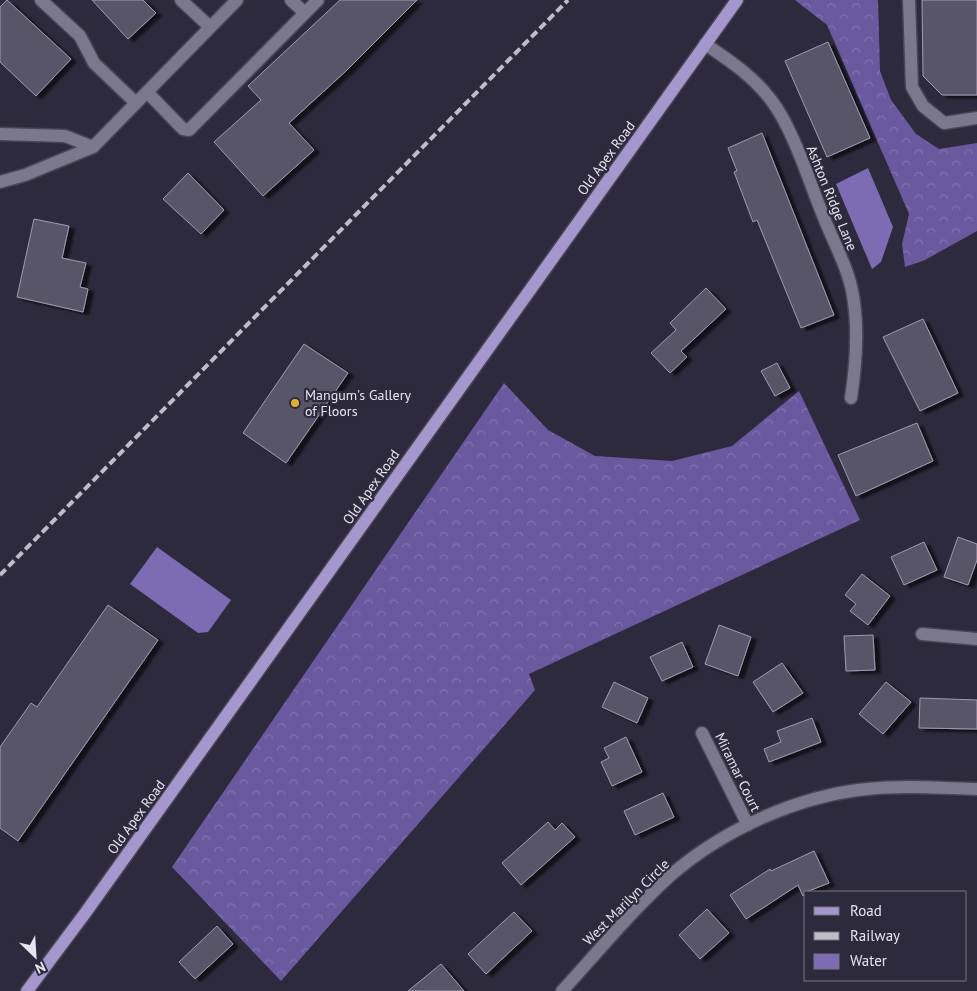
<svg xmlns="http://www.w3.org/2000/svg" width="977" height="991" font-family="'PT Sans',sans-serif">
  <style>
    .forest { fill: url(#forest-crowns) }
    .water { fill: #7d6bb3 }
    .building { fill: #585469; stroke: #9f9bb2; filter: url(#shadow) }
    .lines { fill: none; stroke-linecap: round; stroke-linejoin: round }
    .minor-casing { stroke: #494554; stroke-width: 15 }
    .major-casing { stroke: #494554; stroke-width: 15 }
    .minor { stroke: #7b778d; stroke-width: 12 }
    .major { stroke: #a397cd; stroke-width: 12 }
    .rail { stroke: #bfbdca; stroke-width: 4; stroke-dasharray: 8 4; stroke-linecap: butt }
    .poi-dot { fill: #e2ae34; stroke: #2e2a3d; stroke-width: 2 }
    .labels { text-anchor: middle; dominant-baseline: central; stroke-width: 4.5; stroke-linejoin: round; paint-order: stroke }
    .street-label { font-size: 14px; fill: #e7e5f1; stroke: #2e2a3d }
    .poi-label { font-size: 14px; fill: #e7e5f1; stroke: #2e2a3d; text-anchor: start }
  </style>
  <defs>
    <pattern id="forest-crowns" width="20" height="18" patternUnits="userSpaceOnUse" patternTransform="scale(1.25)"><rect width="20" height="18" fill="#6b59a0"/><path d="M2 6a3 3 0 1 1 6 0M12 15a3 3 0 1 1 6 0" fill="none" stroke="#8071ae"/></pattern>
    <filter id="shadow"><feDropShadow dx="5.5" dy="3" stdDeviation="1" flood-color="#0009"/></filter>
  </defs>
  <rect width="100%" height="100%" fill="#2e2a3d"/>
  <path class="forest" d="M795,0H878L880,71L891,100L916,134L939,149L977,143V231L925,260L905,267L902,244L909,214L827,25Z
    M504,383L548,430L595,456L672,461L732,446L799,391L860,520L529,674L535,690L281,981L172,867Z"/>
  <path class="water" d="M868,168L893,227L881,262L872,269L836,184Z
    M157,547L231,600L208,632L198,633L130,584Z"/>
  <path class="building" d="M7,0L71,59L36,96L0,62V7Z
    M92,0H143L156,13L128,39Z
    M340,0H417L346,71L289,123L314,150L263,196L214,142L261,100L248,86Z
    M922,0H977V95H942L923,76Z
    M828,42L870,138L827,157L785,61Z
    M762,133L834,315L801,328L757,220L753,222L734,172L737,171L728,148Z
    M188,173L224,210L201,234L163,199Z
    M34,219L69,226L62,258L86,263L80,287L88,289L83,312L17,297Z
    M706,288L726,309L681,351L687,357L670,373L651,353L676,330L670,323Z
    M923,319L958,393L920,411L883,337Z
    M304,344L348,373L286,463L243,433Z
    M777,363L790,388L775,396L761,371Z
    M917,423L933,461L856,496L838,455Z
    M958,537L977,544V560L968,585L944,577Z
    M924,542L937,570L904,585L891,557Z
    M862,574L890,596L868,625L850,611L856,604L845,595Z
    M108,605L158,640L18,841L0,828V747L31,703L37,707Z
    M719,625L751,637L738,676L705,664Z
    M873,635L875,670L846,671L844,636Z
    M682,642L693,667L662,681L650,657Z
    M782,663L803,693L773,712L753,682Z
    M614,682L648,698L637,723L602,707Z
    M886,682L911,702L883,734L859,714Z
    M920,698L977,700V729L919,728Z
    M812,718L821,742L769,762L764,749L781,742L777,731Z
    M626,737L642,772L612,786L601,762L609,758L604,748Z
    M663,793L674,817L635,835L624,811Z
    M548,822L555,830L562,823L575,837L521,885L502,863Z
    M814,851L829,883L806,892L803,896L798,885L746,919L730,895L770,869L771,871Z
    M707,909L729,933L700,959L679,935Z
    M514,912L532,931L486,974L468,954Z
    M217,926L233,944L195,979L179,962Z
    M441,964L464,991H408Z"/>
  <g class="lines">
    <defs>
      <path id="minor" d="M41,0L80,36L94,63L136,103
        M181,0L210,27
        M291,0L305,13
        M909,0L912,87L923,106L944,123L977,118
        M705,44C729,60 754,77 771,100C793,128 810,184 824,218C834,243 849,270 853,296C859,330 856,365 851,398
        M147,92L183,129L189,130L318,0
        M0,134L65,136L93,147
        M0,182L25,175L93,147L237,0
        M922,634L977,639
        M702,733L748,825
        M562,991C598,952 632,910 671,875C724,829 798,796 867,789C904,785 940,788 977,789"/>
      <path id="major" d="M27,991L86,912L737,0"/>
    </defs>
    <use href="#minor" class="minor-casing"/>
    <use href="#major" class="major-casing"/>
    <use href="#minor" class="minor"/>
    <use href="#major" class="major"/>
    <path class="rail" d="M0,575L568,0"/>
  </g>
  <circle class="poi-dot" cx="295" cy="403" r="5"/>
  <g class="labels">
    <g class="street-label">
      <text transform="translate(606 158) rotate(-54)">Old Apex Road</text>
      <text transform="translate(832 198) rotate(68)">Ashton Ridge Lane</text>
      <text transform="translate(371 487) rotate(-55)">Old Apex Road</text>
      <text transform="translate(738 772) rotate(64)">Miramar Court</text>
      <text transform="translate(136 817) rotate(-54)">Old Apex Road</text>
      <text transform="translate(626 902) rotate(-45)">West Marilyn Circle</text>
    </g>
    <g class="poi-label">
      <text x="305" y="395">Mangum's Gallery<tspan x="305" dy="16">of Floors</tspan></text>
    </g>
  </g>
  <rect x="804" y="891" width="162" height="90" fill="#2e2a3d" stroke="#787585"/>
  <rect x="814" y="907" width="25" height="8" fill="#a397cd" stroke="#787585"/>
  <text x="850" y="916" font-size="15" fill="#e7e5f1">Road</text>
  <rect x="814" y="932" width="25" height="8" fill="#bfbdca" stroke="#787585"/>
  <text x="850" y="941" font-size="15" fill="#e7e5f1">Railway</text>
  <rect x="814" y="954" width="25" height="15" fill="#7d6bb3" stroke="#787585"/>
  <text x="850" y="966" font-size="15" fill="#e7e5f1">Water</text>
  <g transform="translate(35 956) rotate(155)" stroke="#2e2a3d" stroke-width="4" paint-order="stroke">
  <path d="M0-4L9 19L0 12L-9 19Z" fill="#e7e5f1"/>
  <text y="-8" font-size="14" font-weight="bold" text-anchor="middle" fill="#e7e5f1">N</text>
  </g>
</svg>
